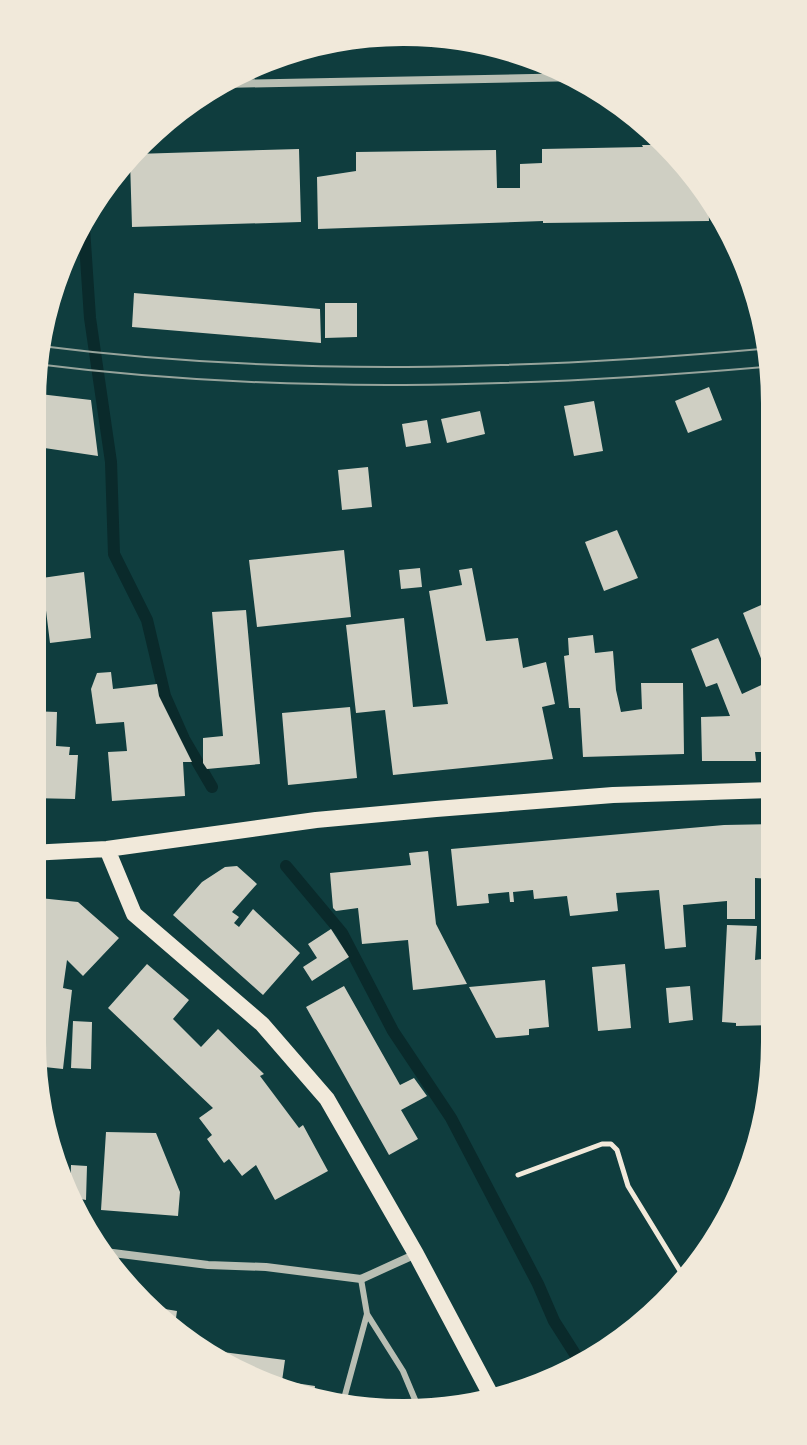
<svg xmlns="http://www.w3.org/2000/svg" width="807" height="1445" font-family="'PT Sans',sans-serif">
  <style>
    .lines { fill: none; stroke-linecap: round; stroke-linejoin: round }
    .stream { stroke: #0a2a2b; stroke-width: 12 }
    .building { fill: #cfcfc3 }
    .path { stroke: #f1e9da; stroke-width: 5 }
    .service { stroke: #b8beb3; stroke-width: 6 }
    .minor { stroke: #b8beb3; stroke-width: 8 }
    .secondary { stroke: #f1e9da; stroke-width: 16 }
    .tram { stroke: #97a49c; stroke-width: 2 }
    .rim { fill: none; stroke: #f1e9da; stroke-width: 4 }
  </style>
  <rect width="100%" height="100%" fill="#0f3d3e"/>
  <g class="lines">
    <path class="stream" d="M83,213L90,318L111,462L114,554L147,620L165,696L184,739L212,787
      M286,866L342,933L393,1031L451,1118L538,1284L554,1321L582,1365"/>
  </g>
  <path class="building" d="M642,145H660L711,194H708L709,221L543,223V221L318,229L317,177L356,171V152L496,150L497,188H520V164L542,163V149L643,147Z
    M299,149L301,222L132,227L130,160L135,154Z
    M134,293L320,309L321,343L132,327Z
    M325,303H357V337L325,338Z
    M709,387L722,420L688,433L675,401Z
    M31,393L91,400L98,456L31,446Z
    M594,401L603,451L574,456L564,406Z
    M480,411L485,434L447,443L441,419Z
    M427,420L431,443L406,447L402,424Z
    M368,467L372,507L342,510L338,470Z
    M617,530L638,578L604,591L585,542Z
    M344,550L351,617L257,627L249,560Z
    M420,568L422,587L401,589L399,570Z
    M472,568L486,641L518,638L523,668L546,662L555,704L542,707L553,759L393,775L385,710L356,713L346,625L404,618L413,707L448,704L429,591L462,585L459,570Z
    M84,572L91,638L50,643L42,578Z
    M775,599V752H755L756,761H702L701,717L730,716L717,683L706,687L691,649L718,638L742,694L770,681L743,613Z
    M246,610L260,764L207,769L203,763V738L223,736L212,612Z
    M593,635L595,653L613,651L616,690L621,712L642,709L641,683H683L684,754L583,757L580,708H569L564,656L569,655L568,638Z
    M111,672L113,689L157,684L159,696L192,762H183L185,796L112,801L108,752L127,751L124,722L96,724L91,689L97,673Z
    M350,707L357,778L288,785L282,713Z
    M30,711L57,712L56,746L70,747L69,755H78L75,799L30,798Z
    M775,824L776,865H771V879L755,878V919H727V901L683,905L686,947L665,949L659,890L616,893L618,911L570,916L567,896L534,899L533,890L513,892L514,902H510L509,892L488,894L489,903L457,906L451,849L724,825Z
    M428,851L436,924L467,984L413,990L408,940L362,944L358,908L336,911L333,908L330,873L411,865L409,853Z
    M237,866L257,884L232,912L239,917L234,923L239,927L253,909L300,953L263,995L173,915L202,882L225,867Z
    M30,897L78,902L119,938L83,976L67,960L63,988L72,990L63,1069L35,1066L40,983L30,982Z
    M727,925L757,926L755,960L776,957V1025L736,1026V1023L722,1022Z
    M331,929L349,957L312,981L303,967L317,958L308,944Z
    M147,964L189,1000L173,1019L201,1047L218,1029L264,1074L260,1076L299,1128L303,1125L328,1171L275,1200L256,1165L242,1176L229,1159L224,1163L207,1139L212,1135L199,1118L213,1108L108,1008Z
    M625,964L631,1028L598,1031L592,967Z
    M545,980L549,1027L529,1029V1035L496,1038L469,987Z
    M344,986L400,1085L414,1078L427,1096L401,1110L418,1139L389,1155L306,1007Z
    M690,986L693,1020L669,1023L666,988Z
    M73,1021L92,1022L91,1069L71,1068Z
    M106,1132L156,1133L180,1192L178,1216L101,1210Z
    M71,1165L87,1166L86,1200L70,1197Z
    M147,1306L177,1311L174,1332L164,1322Z
    M191,1348L285,1360L282,1381L315,1386L313,1403L306,1402Z"/>
  <g class="lines">
    <path class="path" d="M518,1175L602,1144H611L617,1150L628,1186L685,1279"/>
    <path class="service" d="M361,1279L367,1314
      M342,1406L367,1314L403,1371L421,1414"/>
    <path class="minor" d="M222,84L581,77
      M97,1251L208,1265L266,1267L361,1279L416,1254"/>
    <path class="secondary" d="M107,849L134,914L262,1024L327,1099L416,1254L493,1399
      M30,853L107,849L316,820L436,809L613,795L775,790"/>
    <path class="tram" d="M41,346C284,377 528,370 771,348
      M36,364C282,395 527,388 774,366"/>
  </g>
  <path d="M0 0H807V1445H0ZM403 44H404A359 359 0 0 1 763 403V1042A359 359 0 0 1 404 1401H403A359 359 0 0 1 44 1042V403A359 359 0 0 1 403 44Z" fill="#f1e9da" fill-rule="evenodd"/>
  <path class="rim" d="M403 44H404A359 359 0 0 1 763 403V1042A359 359 0 0 1 404 1401H403A359 359 0 0 1 44 1042V403A359 359 0 0 1 403 44Z"/>
</svg>
